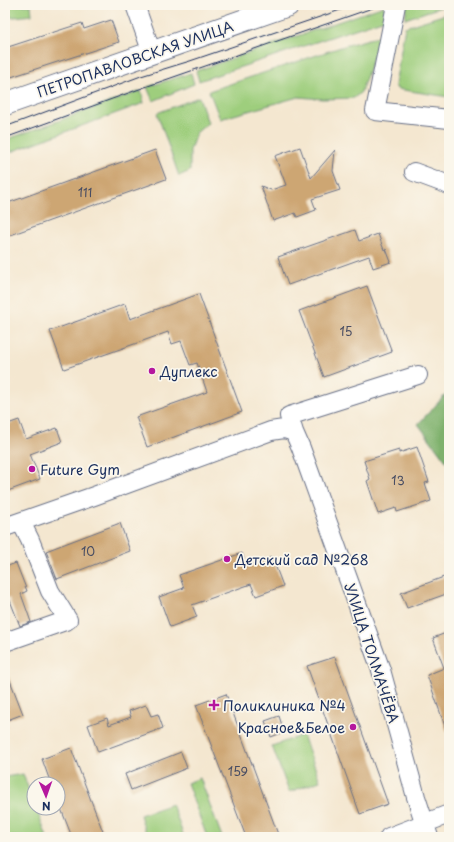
<svg xmlns="http://www.w3.org/2000/svg" width="454" height="842" font-family="'Playpen Sans',sans-serif">
  <style>
    .green { fill: #9ece7d; stroke: #5c7e6e }
    .forest { fill: #7eb16c; stroke: #4c7065 }
    .building { fill: #cda673 }
    .lines { fill: none; stroke-linecap: round; stroke-linejoin: round }
    .street-casing { stroke: #676f86; stroke-width: 20 }
    .secondary-casing { stroke: #676f86; stroke-width: 24 }
    .street { stroke: #fff; stroke-width: 18 }
    .secondary { stroke: #fff; stroke-width: 22 }
    .tram { stroke: #1b2f5e; stroke-width: 1 }
    .poi-dot { fill: #b5179e; stroke: #fbf7ec; stroke-width: 1.5 }
    .labels { text-anchor: middle; dominant-baseline: central; stroke-width: 3.5; stroke-linejoin: round; paint-order: stroke }
    .number-label { font-size: 12px; fill: #484d63 }
    .street-label { font-size: 14px; fill: #1b2f5e; stroke: #fbf7ec }
    .poi-label { font-size: 14px; fill: #1b2f5e; stroke: #fbf7ec; text-anchor: start }
  </style>
  <rect width="100%" height="100%" fill="#fbf7ec"/>
  <filter id="ink" filterUnits="userSpaceOnUse"><feTurbulence type="fractalNoise" baseFrequency=".025" numOctaves="2"/><feDisplacementMap in="SourceGraphic" scale="8" xChannelSelector="R" yChannelSelector="G"/><feConvolveMatrix kernelMatrix="1 2 1 2 8 2 1 2 1" color-interpolation-filters="sRGB"/></filter>
  <filter id="wash" filterUnits="userSpaceOnUse"><feTurbulence type="fractalNoise" baseFrequency=".012" numOctaves="4" result="noise"/><feDisplacementMap in="SourceGraphic" scale="16" xChannelSelector="R" yChannelSelector="G"/><feGaussianBlur stdDeviation="0.9" result="paint"/><feColorMatrix in="noise" values="0 0 0 0 0 0 0 0 0 0 0 0 0 0 0 0 0 1.4 0 .05"/><feComposite in="paint" operator="in"/></filter>
  <g filter="url(#wash)">
    <rect width="100%" height="100%" fill="#f4e7d0"/>
    <path class="green" d="M5,5H31L32,15L5,18Z
      M407,5H447L405,19Z
      M384,6L385,10V19L199,81L196,71Z
      M449,13V97L397,89L395,85L405,27Z
      M376,37L380,38L361,92L354,98L323,99L298,97L220,119L209,91L344,46Z
      M191,73L194,84L153,101L147,87Z
      M141,91L144,103L5,154V140Z
      M199,97L208,123L196,133L190,150V171L179,176L157,113Z
      M303,735L320,781L289,792L272,746Z
      M23,774L34,803V808H36L47,837H5V777Z
      M200,778L222,837H207L187,783Z
      M172,804L184,837H147L140,815Z"/>
    <path class="forest" d="M449,391V465L418,424Z"/>
    <g id="blocks">
      <path class="building" d="M111,20L119,42L5,79V48L82,23L84,29Z
        M300,147L311,178L335,150L333,171L340,190L312,199L316,210L297,217L295,213L273,221L261,186L271,190L286,185L275,156Z
        M155,150L166,179L5,237V204Z
        M355,230L359,241L378,234L384,250L386,249L391,262L373,268L369,256L288,285L278,257Z
        M367,286L392,352L324,377L299,311Z
        M199,294L242,412L147,447L136,417L207,392L197,363L190,365L181,341L172,344L168,332L64,369L50,331L125,304L130,319Z
        M19,420L26,439L57,428L62,442L30,454L40,479L5,492V425Z
        M417,447L429,482L425,483L431,501L397,512L396,508L378,514L367,481L370,479L364,461L399,450V453Z
        M120,523L130,551L57,579L46,551Z
        M242,553L247,566L272,557L283,586L256,596L251,584L192,605L197,617L170,627L159,597L184,588L179,575Z
        M16,563L27,591L21,594L31,622L20,626L9,598L5,600V567Z
        M449,575V593L407,608L401,593Z
        M446,633L449,642V732H447L427,675L444,668L433,638Z
        M335,657L388,804L360,814L307,666Z
        M6,670L23,714L5,721V671Z
        M226,694L279,837H246L196,705Z
        M146,705L151,716L158,714L163,728L98,752L88,725L107,718L109,725L131,717L129,711Z
        M279,716L284,732L271,737L265,721Z
        M71,748L105,837H72L58,801V784H51L42,759Z
        M181,752L187,768L131,790L125,774Z"/>
    </g>
  </g>
  <g filter="url(#ink)">
    <use href="#blocks" fill-opacity="0" stroke="#676f86" stroke-width="1"/>
    <g class="lines">
      <defs>
        <path id="street" d="M135,5L152,53
          M396,5L375,111L449,119
          M414,172L449,185
          M294,432L289,416L418,375
          M5,527L94,496L271,431L284,429L294,432L301,448L381,670L416,797L429,837
          M5,642L68,620L50,591L30,540L21,522
          M389,837L449,814"/>
        <path id="secondary" d="M5,104L288,5"/>
      </defs>
      <use href="#street" class="street-casing"/>
      <use href="#secondary" class="secondary-casing"/>
      <use href="#street" class="street"/>
      <use href="#secondary" class="secondary"/>
      <path class="tram" d="M5,127L141,76L190,61L355,5
        M5,138L145,87L381,5"/>
    </g>
  </g>
  <g class="poi-dot">
    <circle cx="152" cy="371" r="4"/>
    <circle cx="32" cy="469" r="4"/>
    <circle cx="227" cy="559" r="4"/>
    <path d="M212 699h4v4h4v4h-4v4h-4v-4h-4v-4h4z"/>
    <circle cx="353" cy="727" r="4"/>
  </g>
  <g class="labels">
    <g class="number-label">
      <text x="85" y="192">111</text>
      <text x="346" y="331">15</text>
      <text x="398" y="480">13</text>
      <text x="88" y="551">10</text>
      <text x="238" y="771">159</text>
    </g>
    <g class="street-label">
      <text transform="translate(135 59) rotate(-19)">ПЕТРОПАВЛОВСКАЯ УЛИЦА</text>
      <text transform="translate(372 653) rotate(72)">УЛИЦА ТОЛМАЧЁВА</text>
    </g>
    <g class="poi-label">
      <text x="160" y="371">Дуплекс</text>
      <text x="40" y="469">Future Gym</text>
      <text x="235" y="559">Детский сад №268</text>
      <text x="223" y="705">Поликлиника №4</text>
      <text x="345" y="727" text-anchor="end">Красное&amp;Белое</text>
    </g>
  </g>
  <rect width="454" height="842" fill="none" stroke="#fbf7ec" stroke-width="20"/>
  <g transform="translate(46 796) rotate(178)"><circle r="19" fill="#fbf7ec" stroke="#a1a7b3"/>
  <path d="M0-3L7 15L0 10L-7 15Z" fill="#b5179e"/>
  <text y="-6" font-size="11" font-weight="bold" text-anchor="middle" fill="#1b2f5e">N</text>
  </g>
</svg>
